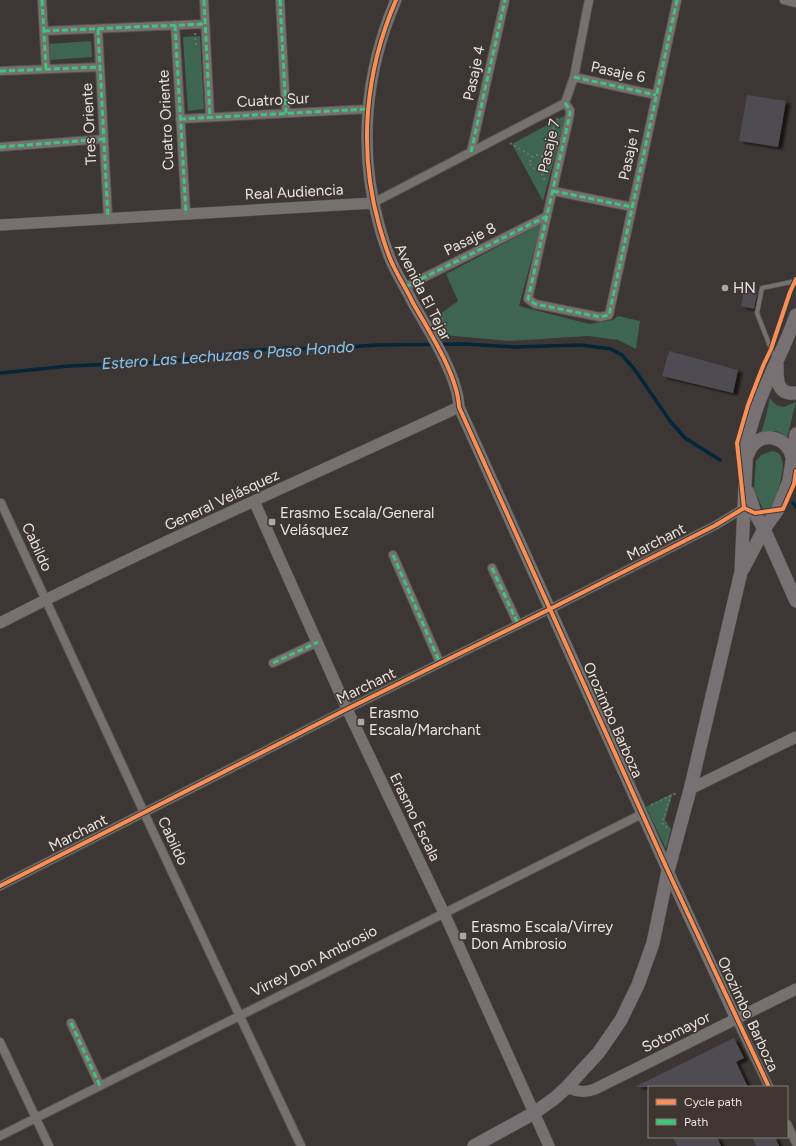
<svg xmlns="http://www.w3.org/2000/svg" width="796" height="1146" font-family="Figtree,sans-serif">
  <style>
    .green { fill: #3d6551 }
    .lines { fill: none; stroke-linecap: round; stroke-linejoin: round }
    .stream { stroke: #05263a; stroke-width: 3.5 }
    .building { fill: #4f4b53; filter: url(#shadow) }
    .service-casing { stroke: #575350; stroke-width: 5.5 }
    .minor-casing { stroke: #575350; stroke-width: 10 }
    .tertiary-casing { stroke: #575350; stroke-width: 12 }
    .primary-casing { stroke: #575350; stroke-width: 14 }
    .path { stroke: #73706f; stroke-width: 2; stroke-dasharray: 2 3; stroke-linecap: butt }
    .service { stroke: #75716f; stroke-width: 4 }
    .minor { stroke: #75716f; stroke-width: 8 }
    .tertiary { stroke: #75716f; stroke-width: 11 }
    .primary { stroke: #787173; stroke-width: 13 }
    .quiet { stroke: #40c37c; stroke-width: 3; stroke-dasharray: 6 3; stroke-linecap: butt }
    .cycleway-casing { stroke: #3f3631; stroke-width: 6 }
    .cycleway { stroke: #f78f57; stroke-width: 4 }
    .poi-dot { fill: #ada7a4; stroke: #3f3631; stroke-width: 1.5 }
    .labels { text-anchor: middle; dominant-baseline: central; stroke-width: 3; stroke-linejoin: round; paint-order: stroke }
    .street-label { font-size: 15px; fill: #eae4e1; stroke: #3f3631 }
    .poi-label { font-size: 15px; fill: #eae4e1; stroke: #3f3631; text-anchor: start }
    .water-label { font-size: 16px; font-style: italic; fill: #80c8fe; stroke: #3f3631 }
  </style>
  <defs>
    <filter id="shadow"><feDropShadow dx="4.5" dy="2.5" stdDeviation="1" flood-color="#0009"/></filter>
  </defs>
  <rect width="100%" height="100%" fill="#3c3734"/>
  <path class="green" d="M200,36L204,109L188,111L183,37Z
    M91,41L92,57L49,60L48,44Z
    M566,115L543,201L512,144Z
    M541,224L519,306L589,324L613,320L618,316L640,321L636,349L618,340L588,336L509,341L444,335L433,319L458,301L446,274Z
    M770,398L776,405L784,407L796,402L787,438C777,428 771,430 760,436L765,420Z
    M772,451C796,453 773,504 767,518L754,489L755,474L756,461L761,455Z
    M673,793L665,820L671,829L666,849L646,807Z"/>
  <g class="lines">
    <path class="stream" d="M0,373L69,366L167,362L240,351L290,348L314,349L378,345L464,344L515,347L581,345L611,349L622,355L635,370L670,421L685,438L720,460
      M793,503L796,507"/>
  </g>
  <path class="building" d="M747,95L786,101L778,147L739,141Z
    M744,291L757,294L754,309L741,306Z
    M669,351L738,370L733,393L662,376Z
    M734,1038L744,1058L736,1062L748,1087H635Z
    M673,1137H717L721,1146H677Z
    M752,1137H775L779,1146H756Z"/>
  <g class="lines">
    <defs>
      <path id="service" d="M775,359L757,313L762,288L796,281"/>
      <path id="minor" d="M42,0L46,69
        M204,0L210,117
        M280,0L286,113
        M784,0L796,3
        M175,25L186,214
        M98,29L108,218
        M44,31L205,24
        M0,71L100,67
        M574,77L656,95
        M565,103L570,110V114L528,299L535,304L600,317L609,315L677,0
        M565,103L574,77L589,0
        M180,119L368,109
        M0,147L104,139
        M471,152L505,0
        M553,191L632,207
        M373,203L565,103
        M405,287L547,216
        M1,503L147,819L301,1146
        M393,555L440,663
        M492,568L518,624
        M273,663L318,642
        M0,886L347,709L550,609L716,525L744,508
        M736,1019L769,1087
        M71,1023L100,1086
        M0,1042L49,1146
        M787,1124L796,1143
        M0,1136L642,814"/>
      <path id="tertiary" d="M396,0C365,72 358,150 379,225C383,239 387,253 393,265C399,278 407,290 413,303C429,331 458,376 459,407L668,871L736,1019
        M0,225L373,203
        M254,501L347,709L444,913L549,1146
        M0,623C150,546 306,478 459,407
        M690,789L796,737
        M567,1087C577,1092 585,1093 595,1089L796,989"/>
      <path id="primary" d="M777,365C777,379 776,395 796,393
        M747,456C749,452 750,448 753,445C767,430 788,440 792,457
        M748,492L755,513L764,529L796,601
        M743,569L764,529L777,511L782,498L789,481L796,434
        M474,1146L534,1113L555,1098L567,1087L599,1052L621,1020L638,985L653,943L668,871L691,786L741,572L747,441C751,426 755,411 761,397C772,369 787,343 796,315"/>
    </defs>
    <use href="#service" class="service-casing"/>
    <use href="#minor" class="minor-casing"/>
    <use href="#tertiary" class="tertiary-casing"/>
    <use href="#primary" class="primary-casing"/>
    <path class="path" d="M195,33L196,45
      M510,143L533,157
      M530 162a7 7 0 1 1 14 0a7 7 0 1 1-14 0Z
      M542,157L558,117
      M540,169L545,181
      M651,805L677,793
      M667,828L662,823L670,798"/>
    <use href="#service" class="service"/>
    <use href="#minor" class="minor"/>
    <use href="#tertiary" class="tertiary"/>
    <use href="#primary" class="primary"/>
    <path class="quiet" d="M42,0L46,69
      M204,0L210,117
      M280,0L286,113
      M175,25L186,214
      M98,29L108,218
      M44,31L205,24
      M0,71L100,67
      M574,77L656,95
      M565,103L570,110V114L528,299L535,304L600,317L609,315L677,0
      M180,119L368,109
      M0,147L104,139
      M471,152L505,0
      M553,191L632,207
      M405,287L547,216
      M393,555L440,663
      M492,568L518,624
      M273,663L318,642
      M71,1023L100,1086"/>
    <defs>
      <path id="cycleway" d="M396,0C365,72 358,150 379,225C383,239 387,253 393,265C399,278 407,290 413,303C429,331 458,376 459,407L668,871L769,1087
        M744,508L737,443L748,405L763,366L771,349L790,292L796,279
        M744,508L755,513L783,509L794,484L796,471
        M0,886L347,709L550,609L716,525L744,508"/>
    </defs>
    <use href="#cycleway" class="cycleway-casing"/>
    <use href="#cycleway" class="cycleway"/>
  </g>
  <g class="poi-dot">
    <circle cx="725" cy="288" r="4"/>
    <rect x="268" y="518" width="8" height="8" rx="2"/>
    <rect x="357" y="718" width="8" height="8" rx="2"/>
    <rect x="459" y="932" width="8" height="8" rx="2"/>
  </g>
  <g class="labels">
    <g class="street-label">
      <text transform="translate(618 72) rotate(12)">Pasaje 6</text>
      <text transform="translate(474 73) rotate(-78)">Pasaje 4</text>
      <text transform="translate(273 100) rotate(-3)">Cuatro Sur</text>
      <text transform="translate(166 120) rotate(-93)">Cuatro Oriente</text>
      <text transform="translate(89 124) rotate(-93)">Tres Oriente</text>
      <text transform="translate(549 146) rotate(-77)">Pasaje 7</text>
      <text transform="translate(629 154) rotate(-78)">Pasaje 1</text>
      <text transform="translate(294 192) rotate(-3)">Real Audiencia</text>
      <text transform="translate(470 239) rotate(-26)">Pasaje 8</text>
      <text transform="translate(423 292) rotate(63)">Avenida El Tejar</text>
      <text transform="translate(222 500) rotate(-25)">General Velásquez</text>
      <text transform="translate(656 542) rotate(-27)">Marchant</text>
      <text transform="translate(37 547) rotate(65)">Cabildo</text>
      <text transform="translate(366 686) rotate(-26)">Marchant</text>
      <text transform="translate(613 720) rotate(66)">Orozimbo Barboza</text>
      <text transform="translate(415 817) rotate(64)">Erasmo Escala</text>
      <text transform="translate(78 833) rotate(-27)">Marchant</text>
      <text transform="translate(173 841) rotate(65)">Cabildo</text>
      <text transform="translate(314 961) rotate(-27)">Virrey Don Ambrosio</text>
      <text transform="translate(748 1014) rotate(65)">Orozimbo Barboza</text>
      <text transform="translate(676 1032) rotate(-26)">Sotomayor</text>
    </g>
    <g class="poi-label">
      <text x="733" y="288">HN</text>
      <text x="280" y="513">Erasmo Escala/General<tspan x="280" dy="17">Velásquez</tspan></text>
      <text x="369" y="713">Erasmo<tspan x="369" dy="17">Escala/Marchant</tspan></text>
      <text x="471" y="927">Erasmo Escala/Virrey<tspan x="471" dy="17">Don Ambrosio</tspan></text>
    </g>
    <g class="water-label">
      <text transform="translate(228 355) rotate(-4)">Estero Las Lechuzas o Paso Hondo</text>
    </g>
  </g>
  <rect x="648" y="1086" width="140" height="52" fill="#3f3631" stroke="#837c77"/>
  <rect x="656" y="1099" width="20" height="6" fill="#f78f57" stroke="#837c77"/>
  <text x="684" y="1106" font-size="12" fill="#eae4e1">Cycle path</text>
  <rect x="656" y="1119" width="20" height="6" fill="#40c37c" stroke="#837c77"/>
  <text x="684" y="1126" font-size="12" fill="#eae4e1">Path</text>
</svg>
